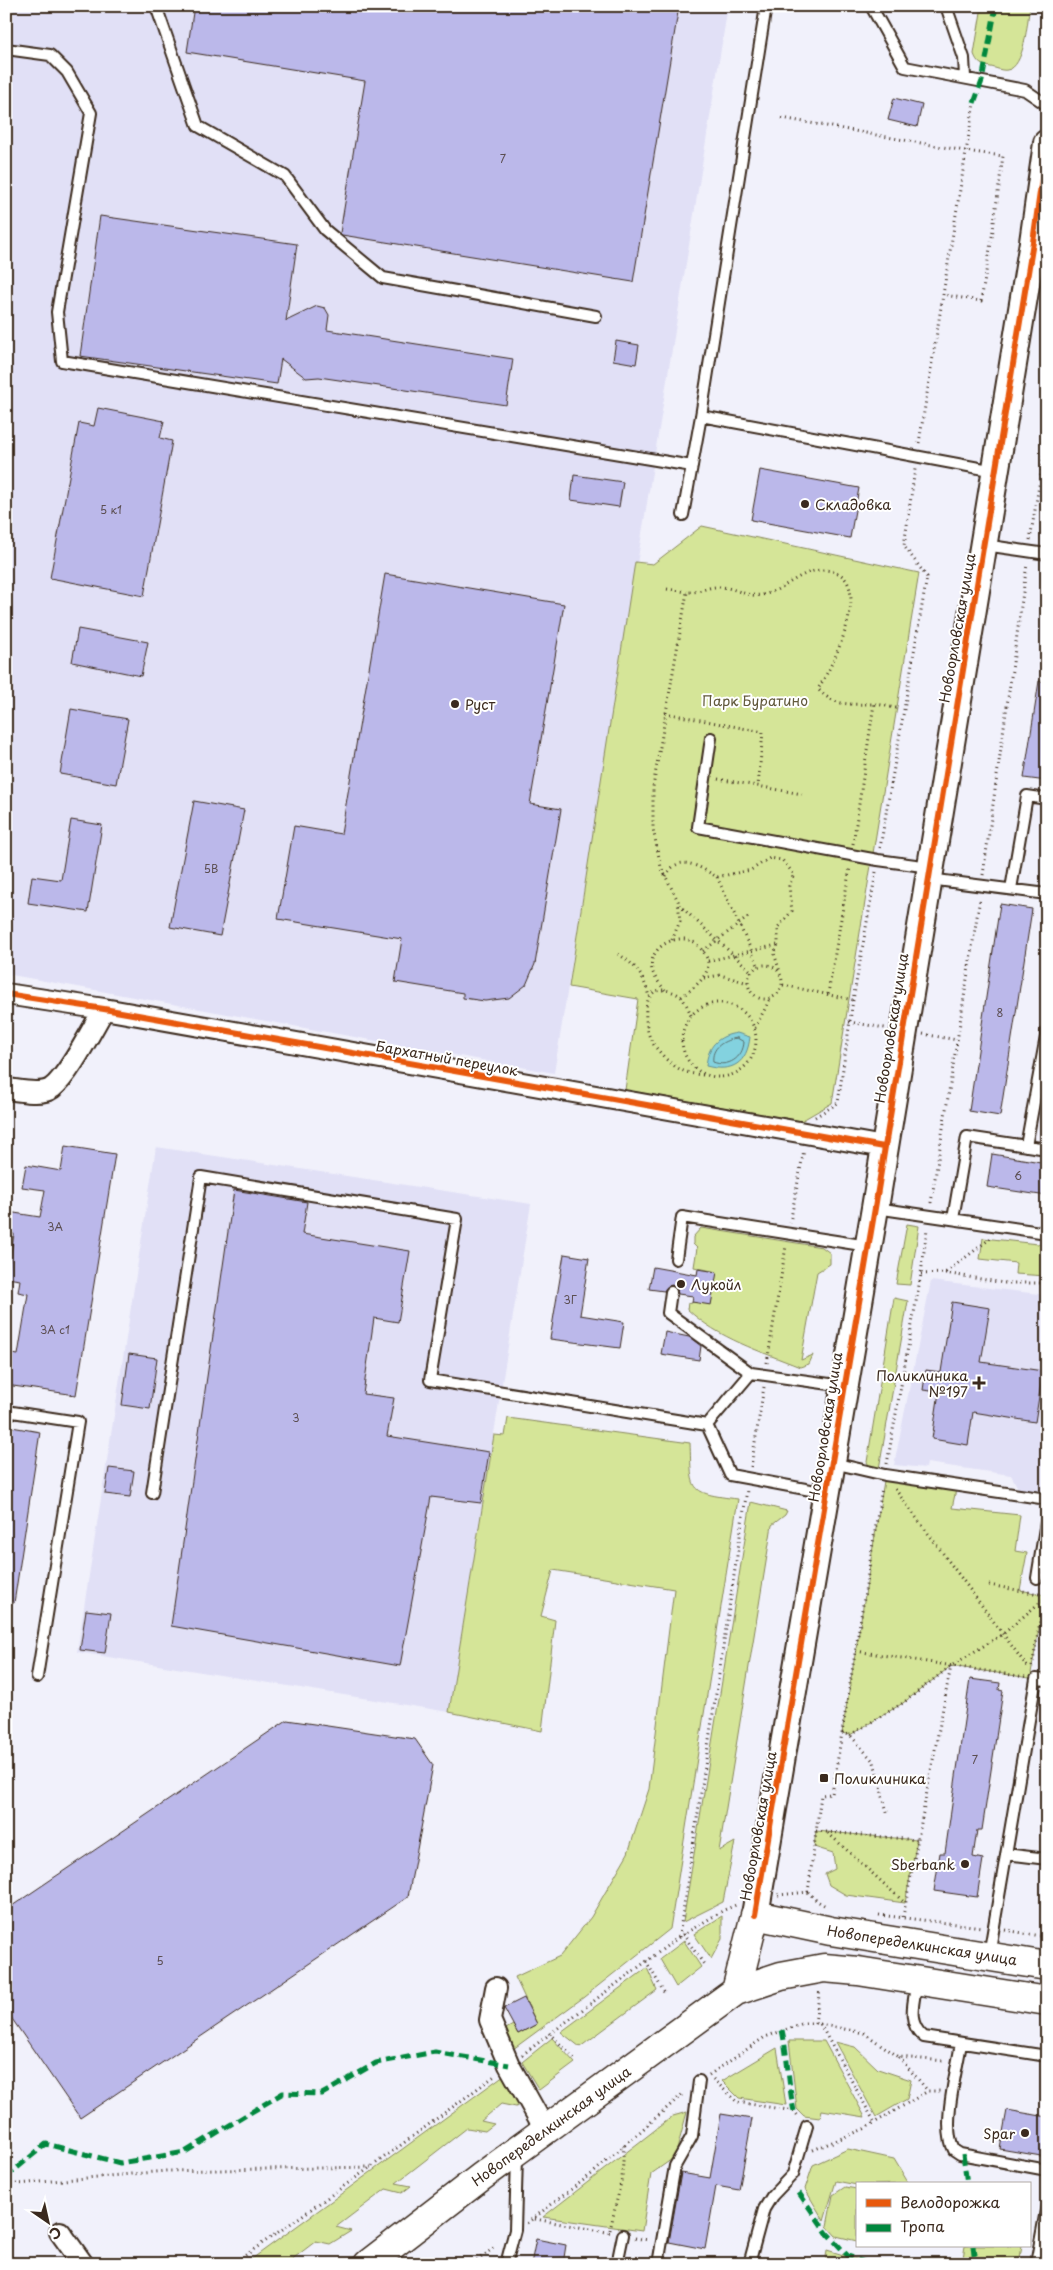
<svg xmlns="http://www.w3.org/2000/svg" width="1053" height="2270" font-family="'Playpen Sans',sans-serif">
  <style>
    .built { fill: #e1e0f6 }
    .green { fill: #d5e598; stroke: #88885b }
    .water { fill: #83d2df; stroke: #668f92 }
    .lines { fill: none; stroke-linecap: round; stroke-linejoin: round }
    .shore { stroke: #586d6b; stroke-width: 1 }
    .building { fill: #bbb8ea; stroke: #3b2a1e }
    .service-casing { stroke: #3b2a1e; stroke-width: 14 }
    .minor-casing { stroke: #3b2a1e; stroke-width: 24 }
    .tertiary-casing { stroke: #3b2a1e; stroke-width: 30 }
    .secondary-casing { stroke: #3b2a1e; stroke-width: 31 }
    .path { stroke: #3b2a1e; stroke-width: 3; stroke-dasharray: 1 4; stroke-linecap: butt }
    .service { stroke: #fff; stroke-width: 10 }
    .minor { stroke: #fff; stroke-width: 20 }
    .tertiary { stroke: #fff; stroke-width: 26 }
    .secondary { stroke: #fff; stroke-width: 28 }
    .quiet { stroke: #00873e; stroke-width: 5; stroke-dasharray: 10 5; stroke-linecap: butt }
    .cycleway-casing { stroke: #fff; stroke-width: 9 }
    .cycleway { stroke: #e8590c; stroke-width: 6 }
    .poi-dot { fill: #3b2a1e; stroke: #fff; stroke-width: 2 }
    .labels { text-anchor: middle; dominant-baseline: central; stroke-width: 4; stroke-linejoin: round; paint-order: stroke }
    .number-label { font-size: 11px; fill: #5b4e51 }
    .poi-label { font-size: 14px; fill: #3b2a1e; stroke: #fff; text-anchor: start }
    .street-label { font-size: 14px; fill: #3b2a1e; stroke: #fff }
    .park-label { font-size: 14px; fill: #62593c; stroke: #fff }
  </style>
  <rect width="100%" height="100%" fill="#f1f1fb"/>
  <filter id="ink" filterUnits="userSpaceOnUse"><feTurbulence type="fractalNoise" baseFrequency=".02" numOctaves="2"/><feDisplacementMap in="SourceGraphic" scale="10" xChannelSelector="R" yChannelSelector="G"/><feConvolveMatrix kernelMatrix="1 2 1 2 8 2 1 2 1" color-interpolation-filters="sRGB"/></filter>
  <g filter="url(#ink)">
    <path class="built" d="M6,6H728L554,1073L6,974Z
      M156,1147L531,1204L449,1712L77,1652Z
      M931,1281L1047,1295V1494L1019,1490L1011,1475L927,1463L926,1468L894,1465Z"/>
    <path class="green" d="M982,6H1030C1027,21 1025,68 1007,70C1002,71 996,68 991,67C982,66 977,63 974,54Z
      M702,526L919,573L832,1103L801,1121L625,1090L638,999L569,987L635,562L653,564Z
      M907,1224L919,1226L910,1285L896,1284Z
      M701,1228L822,1247L830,1253V1264L817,1272L801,1360L813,1355L809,1364L800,1367C760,1351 719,1339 687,1309L688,1303L692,1302L716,1272L694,1267L697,1248L693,1244V1237Z
      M983,1238L1047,1245V1276L1015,1274L1016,1263L980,1259Z
      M894,1298L908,1301L879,1469L870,1467L867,1462Z
      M508,1418L690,1443C692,1491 687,1493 738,1499L670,1929L584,1997L509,2052L499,2033L513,2025L518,2034L537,2024L515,1977L560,1956L591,1917L628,1853L649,1789L674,1589L553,1570L541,1616L555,1620L542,1731L449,1712L494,1435L505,1436Z
      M885,1475L957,1485L952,1508L1020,1515L1015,1551L1027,1553L1020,1590L1045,1595L1031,1673L1036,1679L951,1666L903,1703L850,1735L842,1733Z
      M751,1502L787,1511L785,1515L772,1525L719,1851L735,1842L723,1902L683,1922Z
      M816,1831L917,1840L905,1903L846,1895L829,1885L825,1874L835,1869L833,1853L814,1847Z
      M722,1916V1939L711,1959L694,1934Z
      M684,1941L701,1967L676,1987L660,1959Z
      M647,1968L657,1990L580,2047L561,2032Z
      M552,2038L575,2063L539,2090L522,2062Z
      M789,2041H824L865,2117L822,2110L820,2118L804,2116L797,2109Z
      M835,2042L855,2047L878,2069L911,2080L907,2099L876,2117Z
      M777,2048L786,2105L739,2098L722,2081Z
      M508,2072L524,2101L516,2107L501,2104L481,2121L494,2124L485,2131L467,2128L396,2183L411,2186L402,2193L386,2189L336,2227L351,2231L330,2244L316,2241L286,2264H245Z
      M687,2112L675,2157L651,2174L642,2231L543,2217L673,2116Z
      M848,2149L894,2159L909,2184L857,2185L836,2181L824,2221L805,2189L813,2165Z
      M845,2187L857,2189V2241L836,2236L827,2226L833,2195Z
      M965,2246H1022L1019,2264H962Z
      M827,2250L873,2264H825Z"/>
    <path class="water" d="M737,1033L750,1037C747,1063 733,1073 706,1066C708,1046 717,1036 737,1033Z"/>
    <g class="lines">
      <path class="shore" d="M737,1038L744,1042C743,1058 728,1068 713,1062C711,1047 724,1040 737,1038Z"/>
    </g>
    <path class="building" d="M194,6H679L633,282L342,235L340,233L365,81L187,52Z
      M894,98L922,105L917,127L888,120Z
      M100,216L297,244L286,321L317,306L325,308L329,315L327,330L513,359L506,405L319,377L306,378L281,359L277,384L80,356Z
      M616,341L639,345L636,364L613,360Z
      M98,408L164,421L160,438L172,441L144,596L50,578L79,423L94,426Z
      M760,470L859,488L850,538L751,520Z
      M574,475L623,482L619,507L571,500Z
      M385,574L564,604L530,804L561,809L535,964L526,985L509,998L485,1001L463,998V993L395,982L402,939L278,919L294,826L341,834Z
      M78,629L148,642L141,676L72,662Z
      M1039,681L1047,682V781L1024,778Z
      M71,709L128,719L116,784L60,774Z
      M194,801L244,810L220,936L170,927Z
      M71,820L102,825L88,912L28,903L32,876L61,880Z
      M1000,904L1032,909L1000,1116L969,1111Z
      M65,1146L115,1154L76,1395L6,1385V1353L18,1355L28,1294L18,1292L20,1280L7,1278L14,1234L6,1233L8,1212L40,1217L45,1190L22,1187L26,1165L61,1171Z
      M992,1154L1047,1163V1196L987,1187Z
      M234,1190L307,1202L302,1234L410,1251L398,1322L374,1318L363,1394L394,1398L387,1436L489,1452L481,1503L431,1497L400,1666L171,1626Z
      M564,1254L589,1258L580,1315L624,1322L620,1348L550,1339Z
      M653,1267L697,1275L698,1269L717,1272L711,1305L692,1302L693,1296L678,1294L677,1289L672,1285L668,1286L664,1291L649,1289Z
      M952,1302L990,1308L981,1362L1043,1371L1035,1422L973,1412L968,1445L932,1439L939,1392L923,1390L926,1370L941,1372Z
      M665,1332L689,1337L701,1346L699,1360L661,1354Z
      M129,1354L157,1358L150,1409L122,1405Z
      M6,1426L40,1432L14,1603L6,1602Z
      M109,1468L134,1471L130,1497L105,1494Z
      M86,1610L111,1613L105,1653L80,1650Z
      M970,1679L1000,1683L999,1690L1003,1691L982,1830H977L973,1857L983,1859L977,1897L934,1891L940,1853H945Z
      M287,1720L415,1739L433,1765L408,1897L80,2118L6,2010V1910Z
      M524,1998L537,2024L518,2034L504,2008Z
      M1007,2110L1047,2117V2157L1000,2149Z
      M721,2114L752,2119L739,2190L716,2186L705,2249L669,2242L681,2173L710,2178Z
      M536,2239L566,2245L563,2264H531Z"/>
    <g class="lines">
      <defs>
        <path id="service" d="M156,6L198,126L285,176L325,230L383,278L596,316
          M871,6L905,67L1025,90L1047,105
          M946,6L964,58L965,77
          M6,49L50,55L67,72L91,113L57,312L62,361L692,466
          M701,416L995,471
          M683,515L701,416L766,6
          M984,545L1047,554
          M711,738L698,827L878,860L930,867
          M929,879L1047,894
          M1011,889L1027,796L1047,799
          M1026,1146L1047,1031
          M876,1208L1047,1233
          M953,1219L967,1137L1047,1149
          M676,1259L682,1217L868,1246
          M671,1292L668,1313L751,1373
          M6,1411L78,1422L37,1677
          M833,1463L885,1475L1047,1499
          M152,1493L201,1177L457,1219L430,1380L707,1425
          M827,1493L730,1475L707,1425L751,1373L844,1386
          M1037,1578L1047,1515
          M1006,1854L1047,1859
          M989,1955L1036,1679L1047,1680
          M917,1982C914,2001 906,2023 924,2037L1047,2056
          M961,2043C957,2070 941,2127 954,2150L960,2154L1047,2170
          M506,2264L515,2230L517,2156
          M617,2264L623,2235
          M658,2264L675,2166L692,2136L699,2081
          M749,2264L764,2209L772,2196L793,2174L807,2126
          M1036,2264L1047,2205"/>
        <path id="minor" d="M6,994L104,1009L884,1147
          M6,1089C19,1090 41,1096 52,1088C69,1075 92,1029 104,1009
          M496,1988L490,2020L509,2065L546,2131
          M60,2232L83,2264"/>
        <path id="tertiary" d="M755,1915L875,1208L1033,242L1047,143"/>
        <path id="secondary" d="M736,1991L755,1915L831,1931L1047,1966
          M368,2264L481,2177L736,1991L781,1976L824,1968L858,1971L1047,2001"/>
      </defs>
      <use href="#service" class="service-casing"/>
      <use href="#minor" class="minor-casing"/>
      <use href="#tertiary" class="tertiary-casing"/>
      <use href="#secondary" class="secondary-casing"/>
      <path class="path" d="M782,118L965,151L1003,156L992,237L981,301L944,295
        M919,443L974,103
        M1030,540L1047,437
        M667,589L687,592
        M665,713L763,732L758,786
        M718,779L802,794
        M853,844L874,704
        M880,848L927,577L904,546L915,469
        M983,875L1027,564
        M666,876C678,852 700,867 717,877L751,870L770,858L782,860L794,874L789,886L792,911L778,927V945L774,953L780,972
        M717,877L759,967
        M679,905L752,972
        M672,940L680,921L678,901L661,867L653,829V787L687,592C699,593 708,586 720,587C734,587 745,597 761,595C783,592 801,569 824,570C881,572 832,667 818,689C834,707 851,704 873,704C880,704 889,707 896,708
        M703,951L751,915
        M618,954C636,965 644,976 649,997
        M708,961L777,945
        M748 982a17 17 0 1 1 34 0a17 17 0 1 1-34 0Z
        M704,978L720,975L748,983
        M783,985L853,1000
        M665,990C660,984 654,977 652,970C648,952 667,938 683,939C690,939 696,943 700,948C720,968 698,985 681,997
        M828,994L850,867
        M682 1040a37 37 0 1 1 74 0a37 37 0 1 1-74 0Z
        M691,1015C689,1010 686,1003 682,998C679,994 671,991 665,990C642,988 644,1019 649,1035C652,1044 658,1050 664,1057C676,1069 686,1074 704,1075
        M849,1022L885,1028
        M755,1028L770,999
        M923,1034L957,1040
        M815,1117L838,1103L853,1000L876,872
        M931,1203L980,898
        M790,1223L804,1150
        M945,1273L1004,1283H1047
        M921,1274L945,1273L991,1238
        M767,1363L786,1246
        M887,1464L921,1274L927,1229
        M751,1467L764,1387
        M895,1489L1029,1669
        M989,1585L1045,1595
        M856,1651L1025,1677
        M1032,1667L1046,1587
        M842,1733L850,1735L874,1762L887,1812
        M850,1735L903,1703L951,1666L1003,1634L1044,1599
        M816,1831L917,1840
        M828,1833L905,1903
        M808,1892L821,1795L832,1794L882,1488
        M778,1895L808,1892L817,1901L826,1906
        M879,1915L982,1927
        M903,1917L951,1666
        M1005,1930L1047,1937
        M683,1934L705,1966
        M679,1937L747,1490
        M646,1961L665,1994
        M815,2023L820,1989
        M820,2024L875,2123
        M549,2033L576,2060
        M522,2055L679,1937L724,1910L736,1905
        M899,2057L928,2091
        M709,2075L765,2037L804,2023H815L864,2033L899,2057L945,2061
        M713,2079L737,2102L794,2111L799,2117
        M813,2150L864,2129L928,2091H940
        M6,2185L166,2171L371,2167
        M535,2219L612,2233
        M527,2223L593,2173L684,2093
        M610,2230L622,2178L624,2145
        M635,2238L649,2240
        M233,2264L371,2167L496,2075
        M473,2264L496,2246"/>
      <use href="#service" class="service"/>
      <use href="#minor" class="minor"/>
      <use href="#tertiary" class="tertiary"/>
      <use href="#secondary" class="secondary"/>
      <path class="quiet" d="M974,103L982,81L996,6
        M782,2030C788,2057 788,2084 794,2111
        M963,2154L967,2184
        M6,2177L46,2144L120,2163L185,2152L283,2093L322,2094L376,2063L435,2052L509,2065
        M799,2193L827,2233L848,2256L870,2264
        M973,2246L975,2264"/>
      <defs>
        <path id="cycleway" d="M6,994L104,1009L884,1147
          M755,1915L875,1208L1033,242L1047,143"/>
      </defs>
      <use href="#cycleway" class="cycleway-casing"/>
      <use href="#cycleway" class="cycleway"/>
    </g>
  </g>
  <g class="poi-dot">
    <circle cx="805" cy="504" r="5"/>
    <circle cx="455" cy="704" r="5"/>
    <circle cx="681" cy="1284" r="5"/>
    <path d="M976.5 1375.5h5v5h5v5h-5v5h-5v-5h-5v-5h5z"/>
    <rect x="819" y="1773" width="10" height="10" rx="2.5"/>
    <circle cx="965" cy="1864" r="5"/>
    <circle cx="1025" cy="2133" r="5"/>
  </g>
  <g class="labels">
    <g class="number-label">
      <text x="503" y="158">7</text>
      <text x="111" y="509">5 к1</text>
      <text x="211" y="868">5В</text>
      <text x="1000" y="1012">8</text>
      <text x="1018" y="1175">6</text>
      <text x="55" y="1226">3А</text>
      <text x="570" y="1299">3Г</text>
      <text x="55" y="1329">3А с1</text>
      <text x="296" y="1417">3</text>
      <text x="975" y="1759">7</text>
      <text x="160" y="1960">5</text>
    </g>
    <g class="poi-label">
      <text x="815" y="504">Складовка</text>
      <text x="465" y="704">Руст</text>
      <text x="691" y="1284">Лукойл</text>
      <text x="968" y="1375" text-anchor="end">Поликлиника<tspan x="968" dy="16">№197</tspan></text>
      <text x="834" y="1778">Поликлиника</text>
      <text x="955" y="1864" text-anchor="end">Sberbank</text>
      <text x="1015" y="2133" text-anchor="end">Spar</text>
    </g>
    <g class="street-label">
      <text transform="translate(957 628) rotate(-80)">Новоорловская улица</text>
      <text transform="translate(891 1028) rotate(-81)">Новоорловская улица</text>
      <text transform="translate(447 1058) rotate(10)">Бархатный переулок</text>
      <text transform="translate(825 1427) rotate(-81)">Новоорловская улица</text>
      <text transform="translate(758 1826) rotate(-80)">Новоорловская улица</text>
      <text transform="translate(922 1945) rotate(9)">Новопеределкинская улица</text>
      <text transform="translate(551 2126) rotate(-36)">Новопеределкинская улица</text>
    </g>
    <g class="park-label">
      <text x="755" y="700">Парк Буратино</text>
    </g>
  </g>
  <rect width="1053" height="2270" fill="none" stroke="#fff" stroke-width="25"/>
  <rect x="12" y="12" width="1028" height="2245" fill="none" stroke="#3b2a1e" stroke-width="2" filter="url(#ink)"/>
  <rect x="856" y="2182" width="175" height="65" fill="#ffffff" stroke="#b1aaa5"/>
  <rect x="866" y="2199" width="25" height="8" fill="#e8590c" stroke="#b1aaa5"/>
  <text x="900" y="2208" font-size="15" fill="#3b2a1e">Велодорожка</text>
  <rect x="866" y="2224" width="25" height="8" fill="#00873e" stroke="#b1aaa5"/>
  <text x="900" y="2232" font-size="15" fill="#3b2a1e">Тропа</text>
  <g transform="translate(48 2222) rotate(146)" stroke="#ffffff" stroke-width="4" paint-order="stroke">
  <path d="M0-4L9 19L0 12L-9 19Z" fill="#3b2a1e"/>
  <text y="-8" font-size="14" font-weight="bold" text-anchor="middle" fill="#3b2a1e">С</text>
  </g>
</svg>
